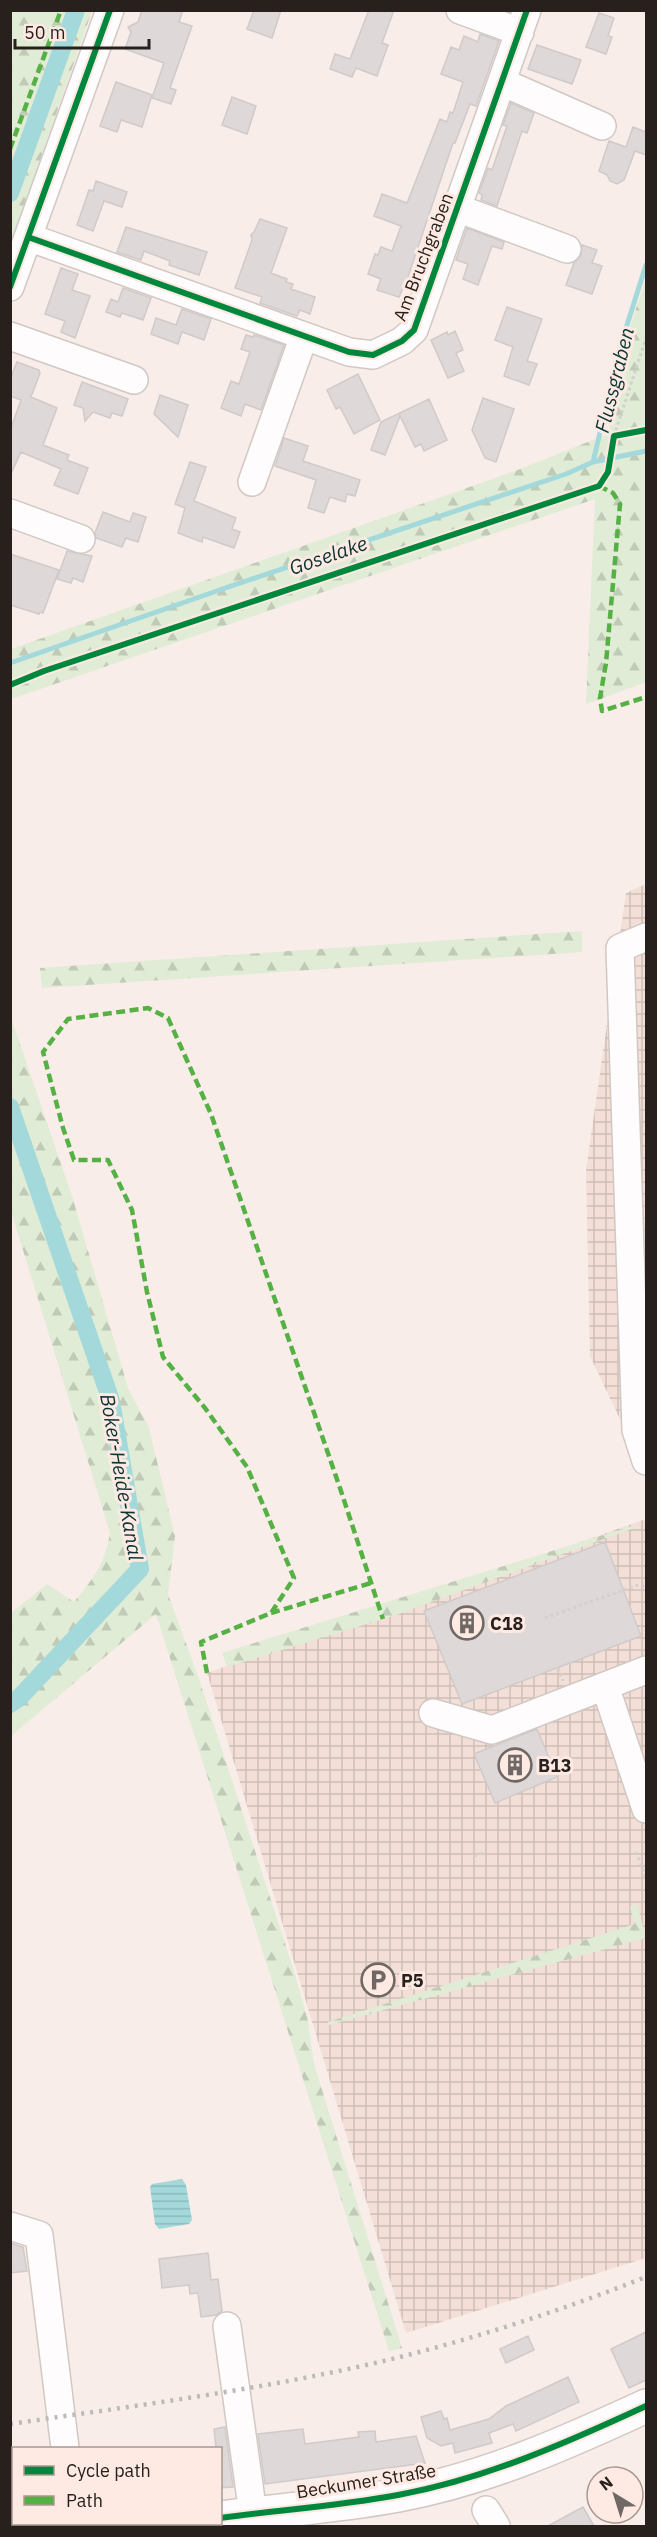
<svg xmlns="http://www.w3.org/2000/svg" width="657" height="2537" font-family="'IBM Plex Sans',sans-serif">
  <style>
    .industrial { fill: url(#industrial-grid) }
    .forest { fill: url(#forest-firs) }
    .water { fill: url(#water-rules) }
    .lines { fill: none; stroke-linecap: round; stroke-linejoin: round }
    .stream { stroke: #a3d9da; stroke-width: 5 }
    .canal { stroke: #a3d9da; stroke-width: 18 }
    .building { fill: #ded8d9; stroke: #d0caca; stroke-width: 1.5 }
    .minor-casing { stroke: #d1c8c4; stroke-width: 30 }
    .major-casing { stroke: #d1c8c4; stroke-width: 36 }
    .path { stroke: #d3d0ce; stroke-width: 3; stroke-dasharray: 3 3; stroke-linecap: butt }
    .minor { stroke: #fefcfc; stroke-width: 27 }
    .major { stroke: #fefcfc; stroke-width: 33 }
    .rail { stroke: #bcbab8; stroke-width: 4.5; stroke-dasharray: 3 6; stroke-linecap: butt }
    .quiet { stroke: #56b145; stroke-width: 4.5; stroke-dasharray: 9 4.5; stroke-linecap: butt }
    .cycleway-casing { stroke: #feeae2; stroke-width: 10 }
    .cycleway { stroke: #00873e; stroke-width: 6 }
    .labels { text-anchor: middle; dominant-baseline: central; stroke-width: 6; stroke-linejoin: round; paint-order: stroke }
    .street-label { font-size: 18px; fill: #27201d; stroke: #feeae2 }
    .poi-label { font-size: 18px; font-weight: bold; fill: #27201d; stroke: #feeae2; text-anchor: start }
    .water-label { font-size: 20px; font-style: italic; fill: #093334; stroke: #feeae2 }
  </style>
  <defs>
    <pattern id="industrial-grid" width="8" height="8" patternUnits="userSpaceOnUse" patternTransform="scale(1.5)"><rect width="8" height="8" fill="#f3dfd7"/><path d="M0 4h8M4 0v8" fill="none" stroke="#d0bfb8"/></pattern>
    <pattern id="forest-firs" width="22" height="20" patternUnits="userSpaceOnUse" patternTransform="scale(1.5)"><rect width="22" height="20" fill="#e0ecd6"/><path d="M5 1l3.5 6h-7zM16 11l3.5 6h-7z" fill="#c0cab7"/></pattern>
    <pattern id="water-rules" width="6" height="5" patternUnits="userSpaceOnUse" patternTransform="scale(1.5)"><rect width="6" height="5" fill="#a3d9da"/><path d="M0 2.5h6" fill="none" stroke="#8cbabb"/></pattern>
  </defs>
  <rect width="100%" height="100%" fill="#f8ede8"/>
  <path class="industrial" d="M646,884V1474L590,1356L586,1170L626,893Z
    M646,1519V2258L406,2333L207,1673Z"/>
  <path class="forest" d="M11,10L92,11L11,244L10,11Z
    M646,278V682L586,704L595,499L11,699V649L515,471L608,434L631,324Z
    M582,931V952L42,988L40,968Z
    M11,1018L72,1196L128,1388L149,1428L175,1536L168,1594L198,1676L294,1971L308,2021L314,2064L402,2348L389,2351L156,1614L11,1736V1613L47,1584L74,1602C95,1576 104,1566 110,1533L11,1211Z
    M636,1525L637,1527L396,1615L227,1667L222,1653Z
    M637,1904L646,1938L329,2025L328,2022L635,1924L630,1907Z"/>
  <path class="water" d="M182,2179L186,2185L192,2220L189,2224L159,2229L155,2224L150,2187L152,2184Z"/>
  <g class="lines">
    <path class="stream" d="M593,462L621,344L646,265
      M10,663L231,586L566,474L593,462L646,451"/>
    <path class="canal" d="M10,193L76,10
      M10,1107L111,1401L140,1569L19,1698L10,1704"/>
  </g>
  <path class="building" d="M142,10H183L179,22L192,26L170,88L176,90L171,104L152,98L164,63L125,49L131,32L128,27L138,22Z
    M254,10H281L272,38L247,29Z
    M369,10H394L382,43L388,45L377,76L356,68L352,77L330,69L335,54L350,59Z
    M599,13L614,18L608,36L612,37L606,54L586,47Z
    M480,34L499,41L476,106L470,104L455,143H453L408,277L399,297L377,290L381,279L368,274L375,254L378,255L381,247L392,251L401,226L374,216L382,194L407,203L440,119L447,122L450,112L453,113L463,82L441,74L451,47L459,50L464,36L478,42Z
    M537,45L581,60L572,84L528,69Z
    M116,82L152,95L142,127L121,120L117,132L100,126Z
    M232,97L256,106L247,134L222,125Z
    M511,103L534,113L527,133L522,131L497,206L481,200L482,195L479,193L488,168L492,170L507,126L503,125Z
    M633,127L646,132V155L635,151L624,180L617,184L610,181L607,175L599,171L609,141L626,147Z
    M96,181L127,192L122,207L104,201L93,231L77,225L89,190L93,191Z
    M260,219L287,228L271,273L287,279L286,282L293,284L291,289L315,297L310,314L300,310L297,316L260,303L262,297L235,288L252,240L251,235L254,232Z
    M126,227L207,252L199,275L169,265L170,261L144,251L141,260L117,252Z
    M467,228L504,242L502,249L492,246L478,285L463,279L468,264L456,260Z
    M582,245L597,250L592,263L602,266L592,294L566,285L574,263L581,255Z
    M61,268L78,274L72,290L90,296L75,338L61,332L65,321L45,314Z
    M123,288L151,298L143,320L122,313L120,317L106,312L111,299L118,302Z
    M507,307L542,319L527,361L537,364L529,385L504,376L513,347L495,340Z
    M182,309L211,319L204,340L182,332L178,344L151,334L156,318L176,325Z
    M455,331L463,350L456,353L464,371L448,378L431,340L447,332L448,335Z
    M246,335L253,337L254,335L284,345L261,410L245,404L241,416L221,408L231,381L239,384L250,352L241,349Z
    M17,362L39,370L40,373L31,397L57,408L43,445L69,455L67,460L88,468L78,494L54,485L61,469L21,452L10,476V431L21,400L10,396V379Z
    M358,374L380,420L354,434L340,407L336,409L327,390Z
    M82,382L128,399L122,416L112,413L110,418L93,412L85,421L83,408L74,405Z
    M160,395L188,405L178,437L154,414Z
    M483,398L514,409L496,462L485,458L472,430Z
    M429,399L447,440L424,451L421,444L415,447L400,416L385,455L371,450L381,422Z
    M284,438L308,446L303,461L360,480L355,496L347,494L345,502L330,497L324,513L308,508L316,480L275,466Z
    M190,462L206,467L194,501L236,518L232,529L240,532L234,548L203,537L202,542L178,533L185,508L175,504Z
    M103,512L130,522L133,513L146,517L138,542L126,538L122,547L96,538L95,533Z
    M67,551L92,556L83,582L73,578L71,583L57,579Z
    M10,554L59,570L43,613L40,612L39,614L10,605Z
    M605,1542L641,1636L462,1704L424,1611Z
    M537,1729L557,1777L495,1803L474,1754Z
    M10,2243L23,2247L27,2271L10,2273Z
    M208,2253L211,2280L218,2279L222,2311L216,2315L201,2317L198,2293L190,2294L189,2285L162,2288L159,2259Z
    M646,2332V2380L629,2388L611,2349Z
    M528,2336L534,2350L506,2363L500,2349Z
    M568,2377L579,2402L516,2431L513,2424L489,2433L492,2443L455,2453L453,2443L441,2446L427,2438L421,2417L441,2411L444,2419L447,2418L450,2430L489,2419L506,2406Z
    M225,2427L233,2487L220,2488V2448H216L214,2429Z
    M303,2429L305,2444L359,2437L358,2432L375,2431L376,2442L416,2436L425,2463L265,2484L258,2434Z
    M583,2507L594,2526H548Z"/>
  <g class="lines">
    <defs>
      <path id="minor" d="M460,10L520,32
        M502,82L602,126
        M457,208L567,249
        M28,237L349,352L373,355L402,341L414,330L527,10
        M10,287L110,10
        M10,336L134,380
        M252,482L304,336
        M10,513L81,539
        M646,937L620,948L636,1430L646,1461
        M646,1670L605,1686L646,1809
        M433,1713L492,1730L605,1686
        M10,2226L39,2235L65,2448
        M227,2326L253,2514
        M486,2510L496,2526
        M74,2524V2526"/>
      <path id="major" d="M220,2518C279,2510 339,2506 398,2495C485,2479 566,2443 646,2406
        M154,2526L177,2524"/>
    </defs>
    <use href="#minor" class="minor-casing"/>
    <use href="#major" class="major-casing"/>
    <path class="path" d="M614,436L646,338
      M545,1618L638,1585L646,1587
      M558,1668L563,1681
      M636,1852L646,1878
      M474,1856L483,1853"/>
    <use href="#minor" class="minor"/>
    <use href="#major" class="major"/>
    <path class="rail" d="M10,2424C139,2405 269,2389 396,2358C480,2337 565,2309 646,2277"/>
    <path class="quiet" d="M10,149L61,10
      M599,486L613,493L620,504L606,663L600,698L602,711L646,697
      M271,1613L371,1583
      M207,1673L201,1642L271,1613L294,1578L247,1467L205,1408L163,1357L147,1292L132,1210L108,1160H74L63,1128L43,1052L68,1019L148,1008L168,1018L211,1114L341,1491L383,1619"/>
    <defs>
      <path id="cycleway" d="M28,237L349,352L373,355L402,341L414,330L527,10
        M10,287L110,10
        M10,685L44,671L599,486L608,472L614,436L646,430
        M220,2518C279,2510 339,2506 398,2495C485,2479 566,2443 646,2406"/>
    </defs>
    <use href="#cycleway" class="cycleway-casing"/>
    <use href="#cycleway" class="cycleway"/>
  </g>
  <defs>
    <symbol id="building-ring" viewBox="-11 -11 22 22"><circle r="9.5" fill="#feeae2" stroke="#706864" stroke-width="1.5"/><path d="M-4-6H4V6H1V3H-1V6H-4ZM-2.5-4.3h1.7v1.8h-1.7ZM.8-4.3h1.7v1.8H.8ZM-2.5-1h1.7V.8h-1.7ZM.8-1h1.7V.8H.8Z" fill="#706864"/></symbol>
    <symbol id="parking-ring" viewBox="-11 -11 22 22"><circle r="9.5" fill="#feeae2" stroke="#706864" stroke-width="1.5"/><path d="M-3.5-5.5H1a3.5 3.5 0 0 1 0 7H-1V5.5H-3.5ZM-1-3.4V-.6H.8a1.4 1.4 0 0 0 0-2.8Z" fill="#706864"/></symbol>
  </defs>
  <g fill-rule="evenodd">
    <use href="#building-ring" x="448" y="1604" width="38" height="38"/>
    <use href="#building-ring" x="496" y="1746" width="38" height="38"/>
    <use href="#parking-ring" x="359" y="1961" width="38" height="38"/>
  </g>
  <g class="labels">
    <g class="street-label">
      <text transform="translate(423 257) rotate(-69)">Am Bruchgraben</text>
      <text transform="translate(366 2481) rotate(-9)">Beckumer Straße</text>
    </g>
    <g class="poi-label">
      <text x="490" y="1623">C18</text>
      <text x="538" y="1765">B13</text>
      <text x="401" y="1980">P5</text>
    </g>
    <g class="water-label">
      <text transform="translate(614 380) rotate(-76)">Flussgraben</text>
      <text transform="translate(328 555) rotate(-19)">Goselake</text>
      <text transform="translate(122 1477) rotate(80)">Boker-Heide-Kanal</text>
    </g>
  </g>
  <rect width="657" height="2537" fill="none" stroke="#27201d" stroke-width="24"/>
  <rect x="12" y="2447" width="210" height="78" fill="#feeae2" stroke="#a89993" stroke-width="1.5"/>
  <rect x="24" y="2466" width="30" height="9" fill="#00873e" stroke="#a89993" stroke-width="1.5"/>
  <text x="66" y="2477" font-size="18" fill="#27201d">Cycle path</text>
  <rect x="24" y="2496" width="30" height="9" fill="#56b145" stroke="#a89993" stroke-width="1.5"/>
  <text x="66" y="2507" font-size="18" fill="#27201d">Path</text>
  <g transform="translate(615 2495) rotate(322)"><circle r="28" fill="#feeae2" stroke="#a89993" stroke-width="1.5"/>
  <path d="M0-4.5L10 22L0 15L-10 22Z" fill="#706864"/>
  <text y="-9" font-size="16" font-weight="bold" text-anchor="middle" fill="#27201d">N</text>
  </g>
  <path d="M15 39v9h134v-9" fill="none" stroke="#27201d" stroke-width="3"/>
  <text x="24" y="39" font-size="18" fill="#27201d" stroke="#feeae2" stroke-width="4.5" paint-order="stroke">50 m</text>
</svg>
